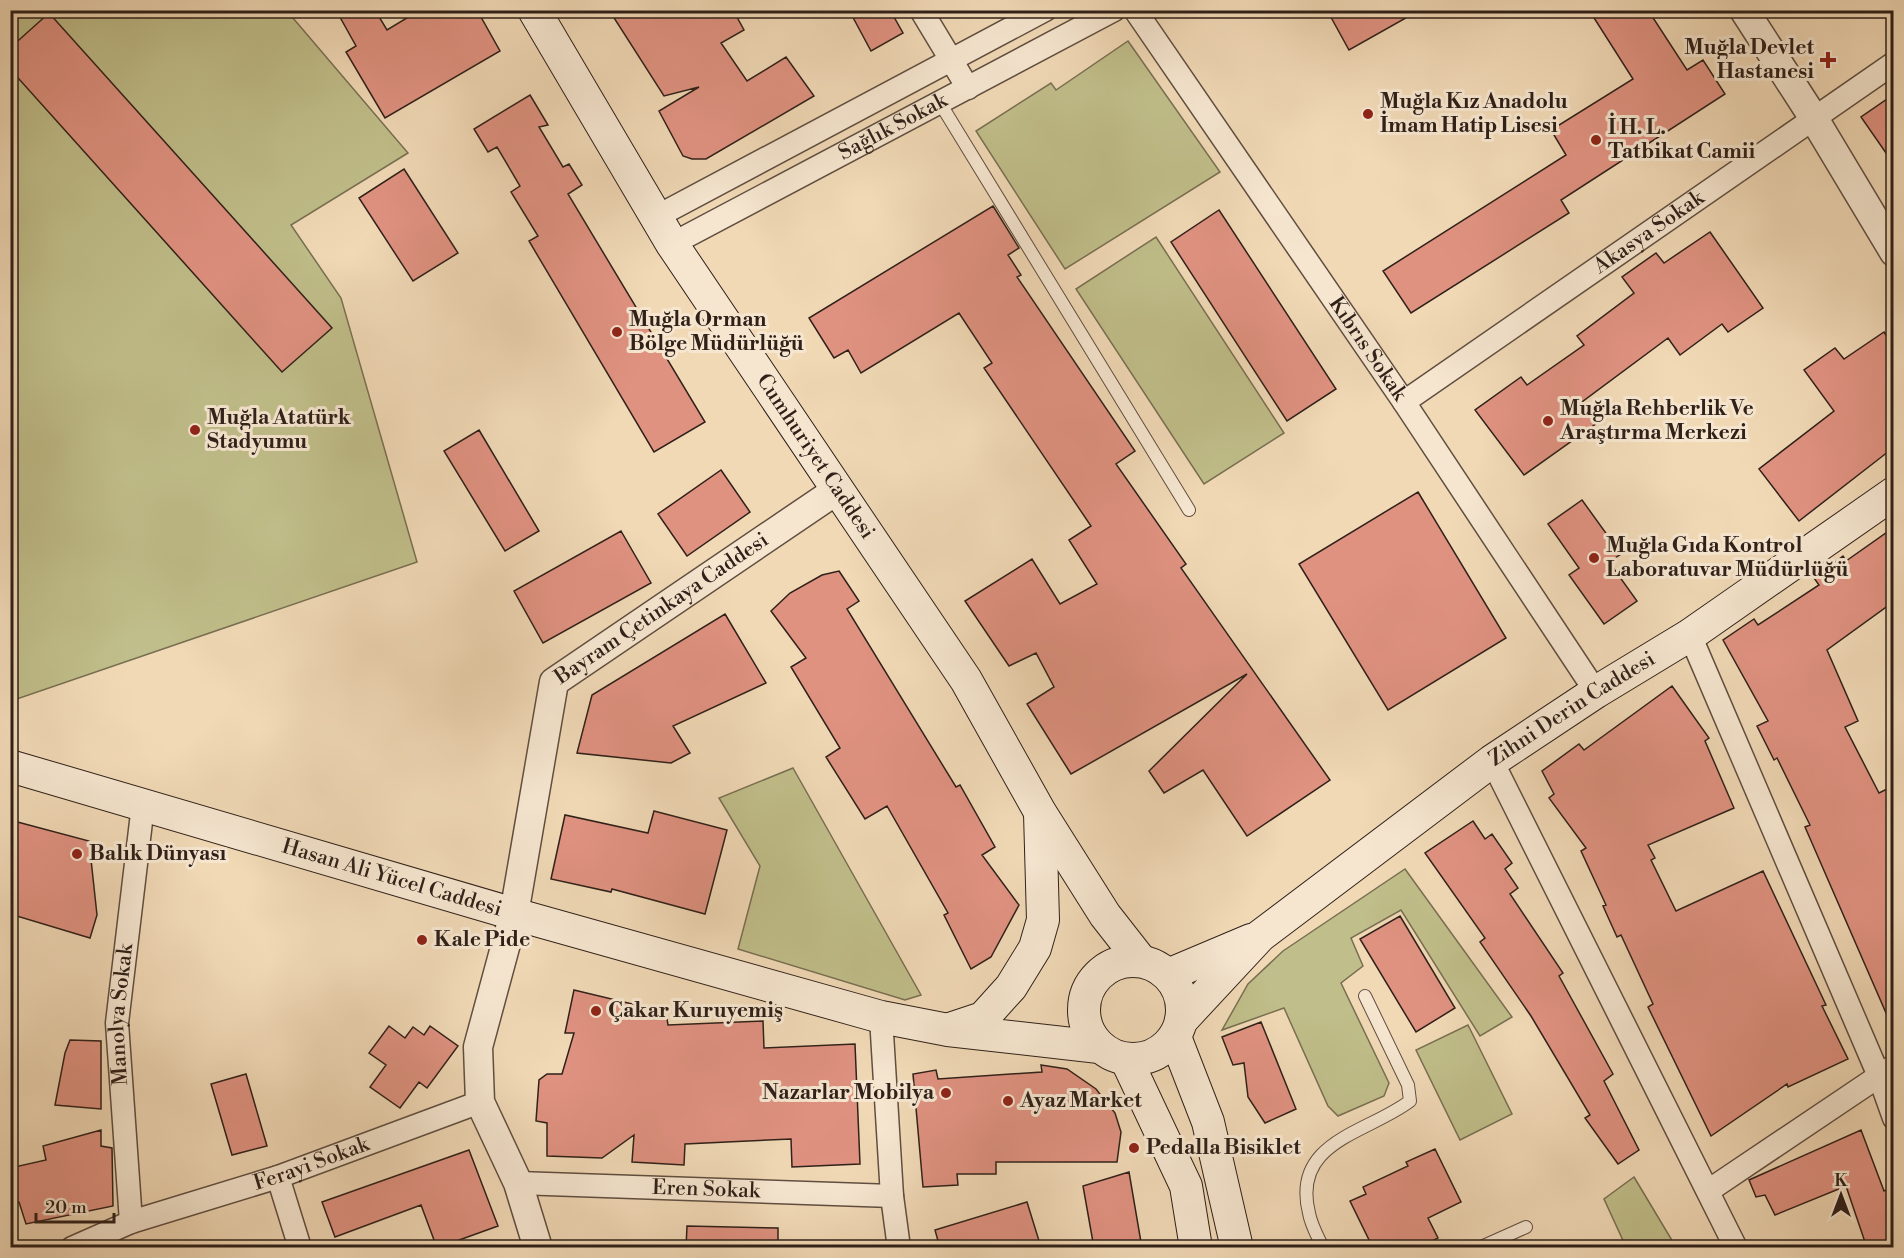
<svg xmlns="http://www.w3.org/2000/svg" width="1904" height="1258" font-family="'Libre Bodoni',serif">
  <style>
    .green { fill: #c0be8a; stroke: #786f52; stroke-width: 1.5 }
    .building { fill: #e09281; stroke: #2f2019; stroke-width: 1.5 }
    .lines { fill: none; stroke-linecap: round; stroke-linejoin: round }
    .service-casing { stroke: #604e40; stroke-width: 14 }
    .minor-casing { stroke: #604e40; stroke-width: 25 }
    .tertiary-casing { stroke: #604e40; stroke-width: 31 }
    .secondary-casing { stroke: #2f2019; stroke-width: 34 }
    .service { stroke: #f6e6d0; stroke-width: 12 }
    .minor { stroke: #f6e6d0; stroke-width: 22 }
    .tertiary { stroke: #f6e6d0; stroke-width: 28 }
    .secondary { stroke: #f6e6d0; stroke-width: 32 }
    .poi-dot { fill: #8f2418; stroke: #f6e6d0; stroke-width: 2 }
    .labels { text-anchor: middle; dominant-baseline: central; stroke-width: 6; stroke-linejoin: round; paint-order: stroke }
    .poi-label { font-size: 21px; font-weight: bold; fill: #2f2019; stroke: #f6e6d0; text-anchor: start }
    .street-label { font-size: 21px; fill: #2f2019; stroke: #f6e6d0 }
  </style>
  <rect width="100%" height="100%" fill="#f1d9b6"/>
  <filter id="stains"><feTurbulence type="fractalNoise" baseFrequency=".00333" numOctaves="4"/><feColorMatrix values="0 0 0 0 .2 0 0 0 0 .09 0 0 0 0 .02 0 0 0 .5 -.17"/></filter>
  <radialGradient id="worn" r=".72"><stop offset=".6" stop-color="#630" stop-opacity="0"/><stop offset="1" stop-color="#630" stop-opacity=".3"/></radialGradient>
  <path class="green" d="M10,11H287L408,153L291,225L341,298L417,562L11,701Z
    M1128,41L1220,172L1065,269L976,131L1051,83L1056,90Z
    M1156,237L1284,433L1204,484L1076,289Z
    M793,768L921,995L905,1000L738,949L760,866L719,798Z
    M1405,869L1512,1017L1480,1036L1401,910L1351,938L1363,966L1341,983L1389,1083L1384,1096L1338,1116L1328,1106L1284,1008L1222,1030L1248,984L1283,951Z
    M1468,1025L1512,1114L1460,1140L1416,1050Z
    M1634,1177L1676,1247H1626L1604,1199Z"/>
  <path class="building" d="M336,10H375L387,30L420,10H477L500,51L385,118L346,52L356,46Z
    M609,10H733L744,30L721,43L747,81L786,57L814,96L706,159H692L683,156L659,111L699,87L664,96Z
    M849,10H890L903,33L871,51Z
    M1327,10H1420L1349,50Z
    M1589,10H1648L1687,70L1703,60L1725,94L1561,200L1569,213L1411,313L1383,271L1566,155L1551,130L1633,79Z
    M49,13L332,328L282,372L10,69V48Z
    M530,95L548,125L539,127L563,167L569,164L582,185L568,194L705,422L654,452L529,241L538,236L511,192L520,186L497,147L488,152L474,129Z
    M1893,95V163L1861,117Z
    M404,169L458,253L413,281L359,198Z
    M993,206L1019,248L1008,255L1021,275L1017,277L1135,451L1116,464L1186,564L1181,568L1330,780L1247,836L1203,770L1164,793L1149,771L1247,674L1071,774L1027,704L1054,687L1036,653L1009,666L965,601L1032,559L1060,604L1097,584L1069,540L1091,526L984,368L992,363L959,313L861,373L848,350L834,358L809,318Z
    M1219,210L1336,389L1287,421L1171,242Z
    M1710,232L1763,308L1728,332L1722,324L1680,355L1668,338L1582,402L1597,423L1524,475L1475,410L1521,377L1527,385L1584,345L1577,336L1634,293L1622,277L1656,253L1664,263Z
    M1884,332L1893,346V448L1799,521L1759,469L1834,411L1804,370L1835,348L1844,359Z
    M479,430L539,531L505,551L444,451Z
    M721,470L750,512L687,556L658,514Z
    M1418,492L1506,638L1388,710L1299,564Z
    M1582,500L1621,554L1609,562L1637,601L1604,624L1569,575L1579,568L1548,524Z
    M1893,528V602L1827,650L1858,721L1845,727L1879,793L1893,786V1029L1805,827L1810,825L1777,758L1774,760L1757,726L1768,721L1723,640L1754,619L1758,625L1819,585L1814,578L1843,556L1846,561Z
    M621,531L651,583L543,643L514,591Z
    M839,571L859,601L847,609L956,787L960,785L995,847L982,855L1019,905L991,957L971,969L944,915L948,913L887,806L865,819L826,757L840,748L791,667L806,658L771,611L790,593L822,575Z
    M725,614L766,683L673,726L690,753L671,763L577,753L592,695Z
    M1672,686L1709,738L1705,741L1734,808L1648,845L1655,858L1651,860L1676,911L1763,871L1826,1005L1822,1006L1848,1059L1788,1087L1787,1084L1711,1136L1648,1007L1653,1004L1621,935L1617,937L1603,906L1606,905L1581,851L1586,848L1549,798L1554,794L1542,771L1579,744L1584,750Z
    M654,811L727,830L705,914L612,889L611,892L551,879L565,815L648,833Z
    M10,820L89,841L97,915L90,938L10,914Z
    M1473,821L1485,839L1492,834L1512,863L1505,869L1518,888L1510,894L1563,973L1559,976L1613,1074L1604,1081L1639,1150L1618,1164L1585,1118L1590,1115L1531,1016L1480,942L1485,938L1425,853Z
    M1400,916L1455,1008L1416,1032L1360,939Z
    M574,990L666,1012L668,1025L763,1021L764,1048L855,1044L860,1164L792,1167L791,1139L685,1144L684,1165L632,1162L634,1135L602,1158L547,1156V1123L536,1121L539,1080L547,1074H562L574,1033H565Z
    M1261,1022L1296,1109L1265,1123L1248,1097L1244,1063L1233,1065L1222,1037Z
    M389,1026L405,1038L413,1027L424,1035L430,1026L458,1046L427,1088L419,1082L400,1108L370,1087L386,1065L369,1053Z
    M70,1040L101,1041V1109L55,1105L65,1053Z
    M1041,1065L1067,1069L1096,1089L1115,1113L1121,1132L1117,1162H996V1174H957L958,1185L923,1187L913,1074L936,1070L938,1079L1042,1072Z
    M246,1074L267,1146L232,1155L211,1084Z
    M101,1130V1146L112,1148L113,1206L26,1224L19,1202L10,1199V1168L46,1160L43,1146Z
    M1861,1130L1884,1191L1890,1188L1893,1200V1248H1867L1846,1186L1775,1215L1765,1195L1756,1197L1749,1180Z
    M1435,1149L1461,1202L1428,1218L1438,1238L1418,1248H1373L1350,1201L1366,1194L1363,1187L1408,1166L1406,1162Z
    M469,1150L498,1226L437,1248L421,1205L335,1237L322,1202Z
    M1129,1172L1142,1248H1094L1083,1186Z
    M1027,1202L1040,1244L1029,1248H940L935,1230Z
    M687,1226L778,1228V1248H686Z"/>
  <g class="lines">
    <defs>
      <path id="service" d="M940,103L1189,510
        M1323,1248C1318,1237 1311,1225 1309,1213C1291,1141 1368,1133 1410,1101L1408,1085L1365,996
        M1479,1248L1526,1227"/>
      <g id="minor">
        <path d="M921,10L968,88"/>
        <path id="s1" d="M1135,10L1404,402L1596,692"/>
        <path d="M656,217L1045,10"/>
        <path id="s2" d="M672,244L1114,10"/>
        <path id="s3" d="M1404,402L1894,63"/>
        <path d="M1690,635L1879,1076L1894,1118"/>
        <path d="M1492,761L1736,1248"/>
        <path d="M881,1017L892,1196L899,1248"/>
        <path d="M278,1177L300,1248"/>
        <path id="s4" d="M518,1183L892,1196"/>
        <path d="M1708,1191L1894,1066"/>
        <path id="s5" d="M131,1222L117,1023L143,805"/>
        <path id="s6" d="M72,1248L131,1222L278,1177L480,1102"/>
      </g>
      <g id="tertiary">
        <path d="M1744,10L1813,117L1894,252"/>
        <path id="s7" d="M538,1248L518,1183L480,1102L478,1047L514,914L554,682L837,490"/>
      </g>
      <g id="secondary">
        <path id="s8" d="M534,10L672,244L966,680L1040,812L1105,915L1141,961"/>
        <path id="s9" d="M10,766L514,914L881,1017L948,1030L1099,1047"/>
        <circle cx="1133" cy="1010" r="49"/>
        <path d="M1168,975L1251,940"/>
        <path id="s10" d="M1181,1021L1260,936L1492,761L1596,692L1690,635L1894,493"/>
        <path d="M950,1029L983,1018L1011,987L1035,948L1043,920L1040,813"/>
        <path d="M1175,1037L1208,1122L1237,1248"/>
        <path d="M1126,1059L1186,1186L1196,1248"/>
      </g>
    </defs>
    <use href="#service" class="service-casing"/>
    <use href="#minor" class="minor-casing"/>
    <use href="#tertiary" class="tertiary-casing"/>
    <use href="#secondary" class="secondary-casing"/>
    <use href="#service" class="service"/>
    <use href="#minor" class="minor"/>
    <use href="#tertiary" class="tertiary"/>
    <use href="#secondary" class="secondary"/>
  </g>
  <g class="poi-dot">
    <path d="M1825 51h6v6h6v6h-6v6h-6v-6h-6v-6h6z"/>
    <circle cx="1368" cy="114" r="6"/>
    <circle cx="1596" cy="140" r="6"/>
    <circle cx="617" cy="332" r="6"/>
    <circle cx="1548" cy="421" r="6"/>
    <circle cx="195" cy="430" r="6"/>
    <circle cx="1594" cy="558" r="6"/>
    <circle cx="77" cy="854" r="6"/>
    <circle cx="422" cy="940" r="6"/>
    <circle cx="596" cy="1011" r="6"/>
    <circle cx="946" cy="1093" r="6"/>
    <circle cx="1008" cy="1101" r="6"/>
    <circle cx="1134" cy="1148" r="6"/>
  </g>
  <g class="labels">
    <g class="poi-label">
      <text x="1814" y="48" text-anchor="end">Muğla Devlet<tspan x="1814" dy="24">Hastanesi</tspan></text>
      <text x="1380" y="102">Muğla Kız Anadolu<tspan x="1380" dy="24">İmam Hatip Lisesi</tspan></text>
      <text x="1608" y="128">İ H. L.<tspan x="1608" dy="24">Tatbikat Camii</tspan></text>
      <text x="629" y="320">Muğla Orman<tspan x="629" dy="24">Bölge Müdürlüğü</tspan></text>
      <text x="1560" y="409">Muğla Rehberlik Ve<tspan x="1560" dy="24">Araştırma Merkezi</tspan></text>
      <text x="207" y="418">Muğla Atatürk<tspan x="207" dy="24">Stadyumu</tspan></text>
      <text x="1606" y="546">Muğla Gıda Kontrol<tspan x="1606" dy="24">Laboratuvar Müdürlüğü</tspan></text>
      <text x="89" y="854">Balık Dünyası</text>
      <text x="434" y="940">Kale Pide</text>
      <text x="608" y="1011">Çakar Kuruyemiş</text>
      <text x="934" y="1093" text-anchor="end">Nazarlar Mobilya</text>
      <text x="1020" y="1101">Ayaz Market</text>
      <text x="1146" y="1148">Pedalla Bisiklet</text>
    </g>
    <g class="street-label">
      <text stroke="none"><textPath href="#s2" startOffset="250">Sağlık Sokak</textPath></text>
      <text stroke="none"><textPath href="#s3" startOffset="298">Akasya Sokak</textPath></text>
      <text stroke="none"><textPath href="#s1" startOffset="411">Kıbrıs Sokak</textPath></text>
      <text stroke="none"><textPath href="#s8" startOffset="528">Cumhuriyet Caddesi</textPath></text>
      <text stroke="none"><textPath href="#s7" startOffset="716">Bayram Çetinkaya Caddesi</textPath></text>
      <text stroke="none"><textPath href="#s10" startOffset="502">Zihni Derin Caddesi</textPath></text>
      <text stroke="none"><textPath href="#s9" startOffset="398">Hasan Ali Yücel Caddesi</textPath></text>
      <text stroke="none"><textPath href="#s5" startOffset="208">Manolya Sokak</textPath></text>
      <text stroke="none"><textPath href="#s6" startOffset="254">Ferayi Sokak</textPath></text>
      <text stroke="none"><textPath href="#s4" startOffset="188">Eren Sokak</textPath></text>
    </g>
  </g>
  <rect width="1904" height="1258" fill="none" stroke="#f1d9b6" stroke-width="36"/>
  <rect x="12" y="12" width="1880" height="1234" fill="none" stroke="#2f2019" stroke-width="3"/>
  <rect x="18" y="18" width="1868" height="1222" fill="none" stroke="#2f2019" stroke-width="1.5"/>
  <g transform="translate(1841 1195)" stroke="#f6e6d0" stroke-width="4.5" paint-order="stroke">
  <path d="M0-4.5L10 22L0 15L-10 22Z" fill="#2f2019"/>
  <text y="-9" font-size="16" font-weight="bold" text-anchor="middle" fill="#2f2019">K</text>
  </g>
  <path d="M36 1213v9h78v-9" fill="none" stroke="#2f2019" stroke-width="3"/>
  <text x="45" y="1213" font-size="18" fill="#2f2019" stroke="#f6e6d0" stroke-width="4.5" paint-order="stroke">20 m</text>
  <rect width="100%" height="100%" filter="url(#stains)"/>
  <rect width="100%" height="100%" fill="url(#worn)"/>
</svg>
